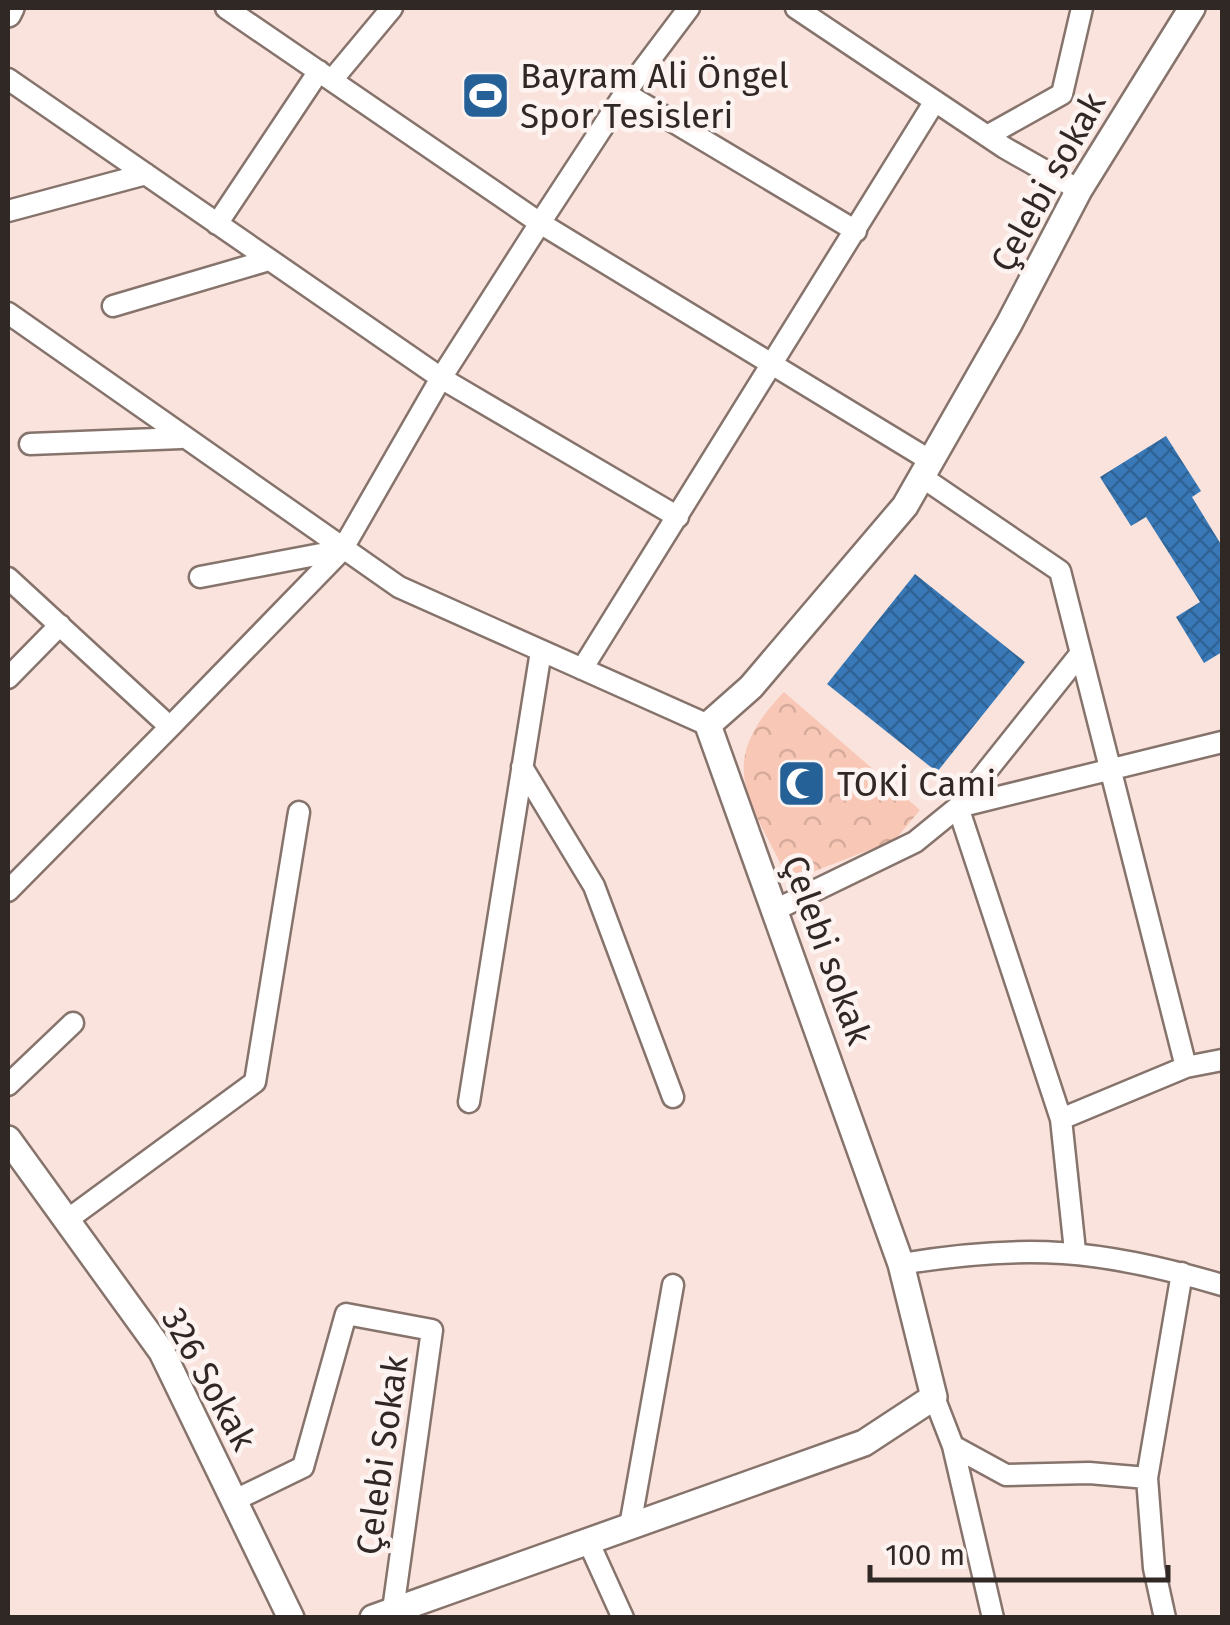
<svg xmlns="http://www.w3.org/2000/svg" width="1230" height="1625" font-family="'Fira Sans',sans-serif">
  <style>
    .park { fill: url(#park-crowns) }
    .building { fill: url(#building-cross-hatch) }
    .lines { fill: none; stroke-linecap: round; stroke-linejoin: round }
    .minor-casing { stroke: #86736c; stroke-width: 25 }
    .tertiary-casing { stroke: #86736c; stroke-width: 30 }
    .minor { stroke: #fff; stroke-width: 20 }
    .tertiary { stroke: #fff; stroke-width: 25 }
    .labels { text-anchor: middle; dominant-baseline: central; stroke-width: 9; stroke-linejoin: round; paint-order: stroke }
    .poi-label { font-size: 35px; fill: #302825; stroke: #fdf4f1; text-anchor: start }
    .street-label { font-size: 35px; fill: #302825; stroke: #fdf4f1 }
  </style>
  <defs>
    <pattern id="park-crowns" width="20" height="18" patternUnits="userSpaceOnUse" patternTransform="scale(2.5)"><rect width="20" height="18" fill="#f9c7b5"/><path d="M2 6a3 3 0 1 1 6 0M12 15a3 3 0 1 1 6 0" fill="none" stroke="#d6ab9c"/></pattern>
    <pattern id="building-cross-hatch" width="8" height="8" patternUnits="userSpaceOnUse" patternTransform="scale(2.5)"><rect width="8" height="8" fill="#3979b7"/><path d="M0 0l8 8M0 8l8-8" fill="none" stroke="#306395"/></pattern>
  </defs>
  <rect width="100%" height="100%" fill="#f9e3dc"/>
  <path class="park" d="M784,692L920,810L895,840L789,881C751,800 712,766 784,692Z"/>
  <path class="building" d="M1166,436L1201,491L1192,497L1222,546V652L1204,663L1176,617L1200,602L1146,517L1131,526L1100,477Z
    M915,574L1025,662L937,772L827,684Z
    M783 785a19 19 0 1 1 38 0a19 19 0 1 1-38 0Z"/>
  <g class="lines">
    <defs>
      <path id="minor" d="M226,8L540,223L931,461
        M796,8L1005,148L1079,190
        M8,79L441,378L678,517
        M332,80L392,8
        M625,93L856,231
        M987,136L1062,94L1082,8
        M8,211L146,174
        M217,224L319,71
        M113,306L269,260
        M8,313L399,587L708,725
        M30,444L181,438
        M922,477L1060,571L1186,1067
        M200,577L342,550
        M8,578L170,727L342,550L441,378L540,223L625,93L689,8
        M582,669L935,101
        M8,678L60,625
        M522,767L594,886L673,1097
        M8,891L170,727
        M777,909L915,842L958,807L1081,653
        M8,1085L73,1023
        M469,1102L541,651
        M1061,1119L958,807L1222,742
        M67,1220L255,1082L299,812
        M1075,1251L1061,1119L1186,1067L1222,1060
        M901,1264C1025,1243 1102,1249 1222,1285
        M934,1397L953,1446L1006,1475L1089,1473L1147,1478
        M953,1446L993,1618
        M235,1500L303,1467L346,1314L432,1330L393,1610
        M630,1526L673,1285
        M588,1541L623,1618
        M1165,1618L1154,1568L1147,1478L1182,1273"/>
      <path id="tertiary" d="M8,14L11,8
        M8,1139L162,1352L291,1618
        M373,1618L864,1443L934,1397L901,1264L708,725L751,687L905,506L1009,324L1079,190L1192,8"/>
    </defs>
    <use href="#minor" class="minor-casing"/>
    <use href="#tertiary" class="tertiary-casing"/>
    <use href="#minor" class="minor"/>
    <use href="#tertiary" class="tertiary"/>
  </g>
  <defs>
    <symbol id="stadium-square" viewBox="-11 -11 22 22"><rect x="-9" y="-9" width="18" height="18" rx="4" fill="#256097" stroke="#fdf4f1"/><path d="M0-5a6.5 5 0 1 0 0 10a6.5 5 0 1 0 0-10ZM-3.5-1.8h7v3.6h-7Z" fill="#fff"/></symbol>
    <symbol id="mosque-square" viewBox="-11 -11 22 22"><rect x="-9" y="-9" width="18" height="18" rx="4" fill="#256097" stroke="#fdf4f1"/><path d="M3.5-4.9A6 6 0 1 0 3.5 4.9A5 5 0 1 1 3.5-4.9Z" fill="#fff"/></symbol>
  </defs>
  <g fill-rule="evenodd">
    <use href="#stadium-square" x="458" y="68" width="55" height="55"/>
    <use href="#mosque-square" x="774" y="756" width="55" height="55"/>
  </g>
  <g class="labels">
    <g class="poi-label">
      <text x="520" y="76">Bayram Ali Öngel<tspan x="520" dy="40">Spor Tesisleri</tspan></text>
      <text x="837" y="784">TOKİ Cami</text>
    </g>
    <g class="street-label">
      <text transform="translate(1048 182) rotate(-61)">Çelebi sokak</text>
      <text transform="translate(827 950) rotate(70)">Çelebi sokak</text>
      <text transform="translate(209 1379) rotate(61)">326 Sokak</text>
      <text transform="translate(382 1455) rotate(-82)">Çelebi Sokak</text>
    </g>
  </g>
  <rect width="1230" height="1625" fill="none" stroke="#302825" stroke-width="20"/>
  <path d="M870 1565v15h298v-15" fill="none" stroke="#302825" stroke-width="5"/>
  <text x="885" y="1565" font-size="30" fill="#302825" stroke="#fdf4f1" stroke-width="8" paint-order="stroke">100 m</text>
</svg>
